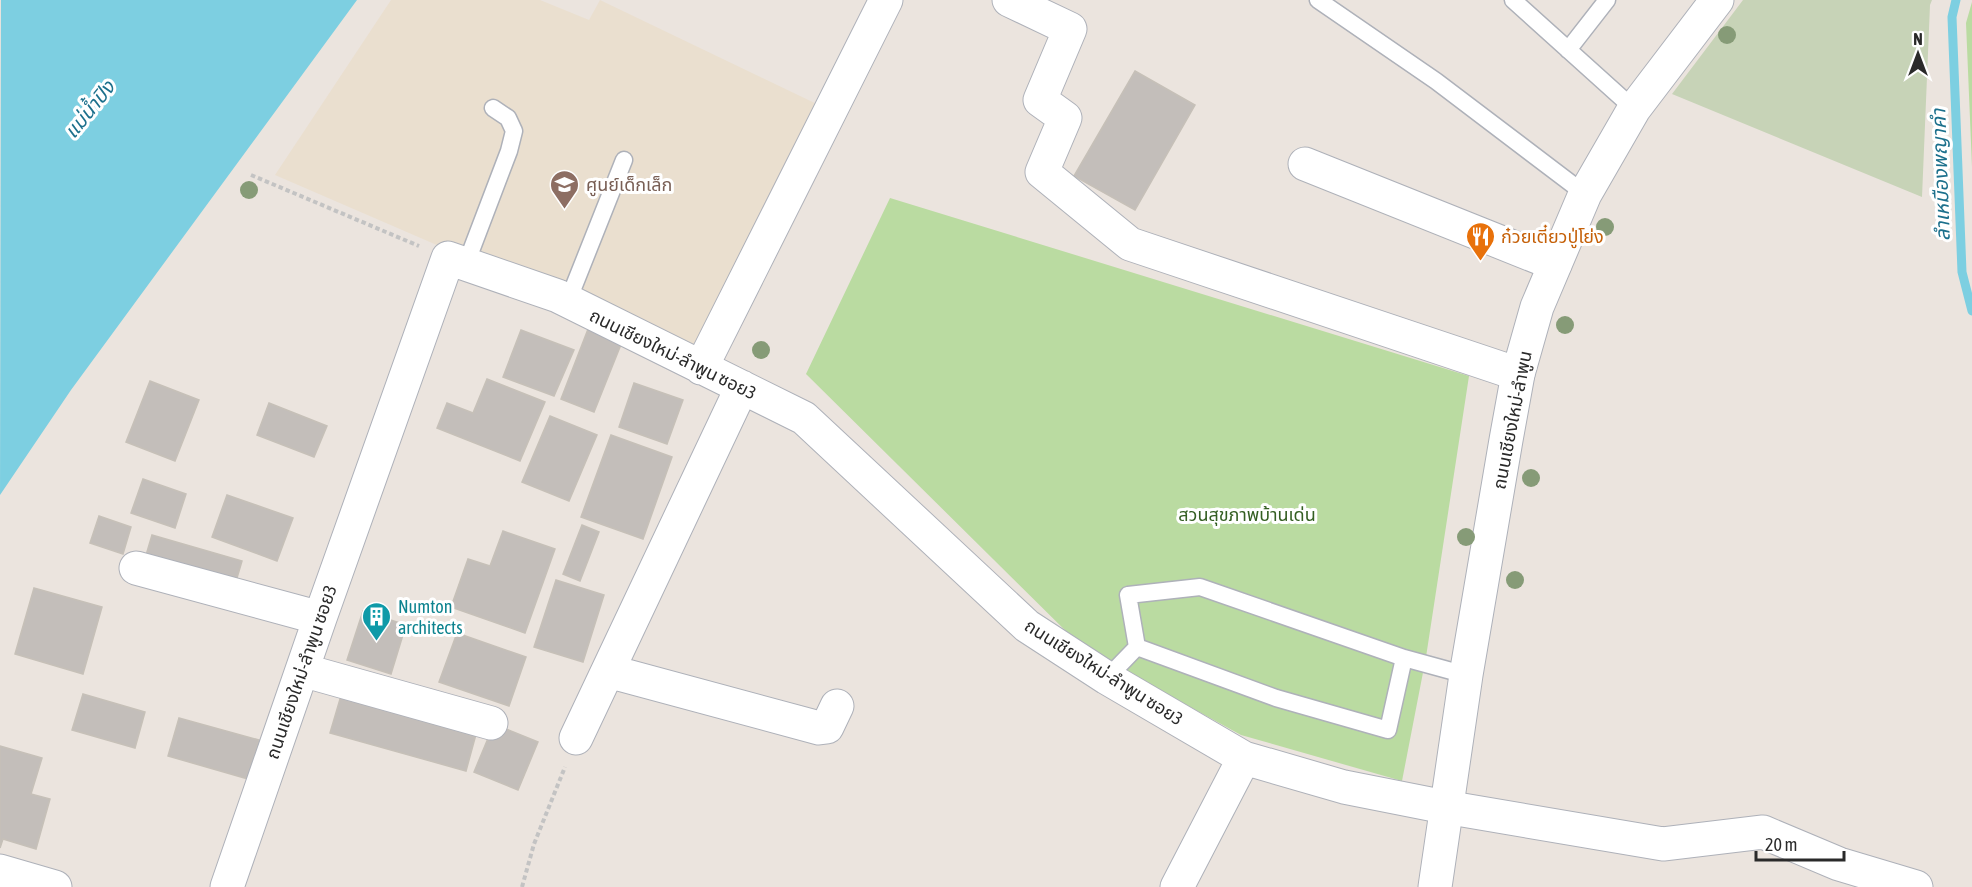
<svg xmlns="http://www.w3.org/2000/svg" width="1972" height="887" font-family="'Asap Condensed','Noto Sans Thai',sans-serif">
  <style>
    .education { fill: #eadfcf }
    .green { fill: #badba1 }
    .cemetery { fill: #c7d3b7 }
    .water { fill: #7dcfe1 }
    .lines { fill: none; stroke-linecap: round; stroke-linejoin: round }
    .stream { stroke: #7dcfe1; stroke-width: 9 }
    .building { fill: #c3beba; stroke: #c6c0b8; stroke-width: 1.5 }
    .service-casing { stroke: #aeb1b9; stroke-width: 19 }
    .minor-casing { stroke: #aeb1b9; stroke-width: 35 }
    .secondary-casing { stroke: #aeb1b9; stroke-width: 35 }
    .path { stroke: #c3c3c3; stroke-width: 4; stroke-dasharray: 4.5 3; stroke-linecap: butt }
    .service { stroke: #fff; stroke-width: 16 }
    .minor { stroke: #fff; stroke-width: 33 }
    .secondary { stroke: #fff; stroke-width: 33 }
    .tree { fill: #869b77 }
    .labels { text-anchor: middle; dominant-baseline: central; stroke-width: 6; stroke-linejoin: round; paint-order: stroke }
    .education-label { font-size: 18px; fill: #785e54; stroke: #fff; text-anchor: start }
    .food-label { font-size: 18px; fill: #c56008; stroke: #fff; text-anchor: start }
    .street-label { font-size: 18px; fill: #2a2a2a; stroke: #fff }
    .park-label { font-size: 18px; fill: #345f22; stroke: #fff }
    .culture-label { font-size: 18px; fill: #0d838f; stroke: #fff; text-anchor: start }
    .water-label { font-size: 20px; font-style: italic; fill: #1c708c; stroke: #fff }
  </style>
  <rect width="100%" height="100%" fill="#ebe4de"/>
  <path class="education" d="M391,0H540L589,20L600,0L823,107L698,358L275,175Z"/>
  <path class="green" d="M1972,2V167L1966,23Z
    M890,198L1469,376L1426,657L1402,781L1241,735L1083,648L806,374Z"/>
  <path class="cemetery" d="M1743,0H1932L1930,5L1922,197L1672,94Z"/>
  <path class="water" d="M1,0H357L71,390L0,495Z"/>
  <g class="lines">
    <path class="stream" d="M1956,0L1952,17L1962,272L1972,311"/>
  </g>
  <path class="building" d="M1135,71L1195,105L1135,210L1074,176Z
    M590,324L624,337L594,412L561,399Z
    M521,330L574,350L554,396L503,377Z
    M487,379L545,402L520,461L437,428L447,403L473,413Z
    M150,381L199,400L175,461L126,442Z
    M634,383L683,400L667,444L619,427Z
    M269,403L327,426L314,457L257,435Z
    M550,416L597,435L569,501L522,482Z
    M611,435L672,457L643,539L581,517Z
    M143,479L186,494L175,528L131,513Z
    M227,495L293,518L277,561L212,537Z
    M99,516L131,527L123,554L90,543Z
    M582,525L599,532L580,581L563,574Z
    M503,531L555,549L525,633L451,607L468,559L490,566Z
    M152,535L242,561L234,588L144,562Z
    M556,580L604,595L583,662L534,647Z
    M34,588L102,607L83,674L15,654Z
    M363,611L406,625L391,674L347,660Z
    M457,633L526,657L509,706L439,682Z
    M343,689L478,727L466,771L330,733Z
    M83,694L145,712L135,748L72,730Z
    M179,718L259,740L248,779L168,756Z
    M494,724L538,742L518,790L474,772Z
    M0,746L42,758L31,794L50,799L36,849L3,839L0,848Z"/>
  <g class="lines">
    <defs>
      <path id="service" d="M1318,0L1436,81L1585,194
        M1513,0L1634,109
        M1568,50L1607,0
        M466,264L509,151L514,131L508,118L493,108
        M568,301L624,160
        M1200,587L1404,658L1388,730L1276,698L1137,647L1128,595Z
        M1404,658L1466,675
        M1107,678L1137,647"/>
      <path id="minor" d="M1009,0L1070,29L1040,100L1065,118L1042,172L1130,244L1518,374
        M1305,164L1555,264
        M701,368L886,0
        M136,568L320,618
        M302,670L491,723
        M608,671L819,728L827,727L837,706
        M576,738L742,387
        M0,871L55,887
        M227,887L320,618L448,258L558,296L804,418L1027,626L1107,678L1244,758L1344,787L1445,807L1663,844L1763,832L1839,864L1916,887
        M1177,887L1244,758"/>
      <path id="secondary" d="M1435,887L1466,675L1506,440L1518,374L1537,307L1585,194L1634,109L1717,0"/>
    </defs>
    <use href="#service" class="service-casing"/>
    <use href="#minor" class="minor-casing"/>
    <use href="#secondary" class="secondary-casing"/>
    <path class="path" d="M251,175L419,246
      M522,887L534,844L565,767"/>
    <use href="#service" class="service"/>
    <use href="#minor" class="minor"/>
    <use href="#secondary" class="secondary"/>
  </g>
  <g class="tree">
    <circle cx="1727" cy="35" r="9"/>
    <circle cx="249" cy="190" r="9"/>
    <circle cx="1605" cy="227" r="9"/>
    <circle cx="1565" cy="325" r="9"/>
    <circle cx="761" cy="350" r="9"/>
    <circle cx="1531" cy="478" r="9"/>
    <circle cx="1466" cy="537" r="9"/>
    <circle cx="1515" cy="580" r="9"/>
  </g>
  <defs>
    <symbol id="school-pin" viewBox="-11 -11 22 30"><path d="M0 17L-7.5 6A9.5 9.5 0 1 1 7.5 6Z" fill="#8d6e63" stroke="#fff"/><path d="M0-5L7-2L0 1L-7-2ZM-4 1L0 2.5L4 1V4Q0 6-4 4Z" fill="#fff"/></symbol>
    <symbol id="restaurant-pin" viewBox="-11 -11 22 30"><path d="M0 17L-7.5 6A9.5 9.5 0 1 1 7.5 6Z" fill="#e8710a" stroke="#fff"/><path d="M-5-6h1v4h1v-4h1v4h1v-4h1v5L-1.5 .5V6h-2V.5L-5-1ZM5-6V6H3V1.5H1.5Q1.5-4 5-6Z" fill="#fff"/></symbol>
    <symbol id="building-pin" viewBox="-11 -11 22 30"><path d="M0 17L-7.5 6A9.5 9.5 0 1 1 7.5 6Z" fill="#0f9aa8" stroke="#fff"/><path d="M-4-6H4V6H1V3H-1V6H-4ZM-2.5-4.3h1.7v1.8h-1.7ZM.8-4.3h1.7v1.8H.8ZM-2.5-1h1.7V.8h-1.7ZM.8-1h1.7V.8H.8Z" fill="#fff"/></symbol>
  </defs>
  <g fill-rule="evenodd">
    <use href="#school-pin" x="548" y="168" width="33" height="45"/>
    <use href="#restaurant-pin" x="1464" y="220" width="33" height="45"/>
    <use href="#building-pin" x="360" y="600" width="33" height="45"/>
  </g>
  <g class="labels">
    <g class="education-label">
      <text x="586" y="184">ศูนย์เด็กเล็ก</text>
    </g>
    <g class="food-label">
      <text x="1501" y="236">ก๋วยเตี๋ยวปู่โย่ง</text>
    </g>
    <g class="street-label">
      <text transform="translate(673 354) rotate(26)">ถนนเชียงใหม่-ลำพูน ซอย3</text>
      <text transform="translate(1512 420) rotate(-79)">ถนนเชียงใหม่-ลำพูน</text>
      <text transform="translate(301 672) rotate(-71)">ถนนเชียงใหม่-ลำพูน ซอย3</text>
      <text transform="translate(1104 672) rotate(32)">ถนนเชียงใหม่-ลำพูน ซอย3</text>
    </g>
    <g class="park-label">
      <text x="1247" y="514">สวนสุขภาพบ้านเด่น</text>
    </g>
    <g class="culture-label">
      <text x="398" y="606">Numton<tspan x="398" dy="21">architects</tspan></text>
    </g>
    <g class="water-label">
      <text transform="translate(89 109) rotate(-51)">แม่น้ำปิง</text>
      <text transform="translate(1940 175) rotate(-92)">ลำเหมืองพญาคำ</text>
    </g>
  </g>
  <g transform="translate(1918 54)" stroke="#ffffff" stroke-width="4.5" paint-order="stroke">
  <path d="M0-4.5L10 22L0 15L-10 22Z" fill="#2a2a2a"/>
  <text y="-9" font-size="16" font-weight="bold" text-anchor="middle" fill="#2a2a2a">N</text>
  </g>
  <path d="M1756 851v9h88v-9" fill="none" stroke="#2a2a2a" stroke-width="3"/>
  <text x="1765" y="851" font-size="18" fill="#2a2a2a" stroke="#ffffff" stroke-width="4.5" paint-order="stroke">20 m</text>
</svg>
